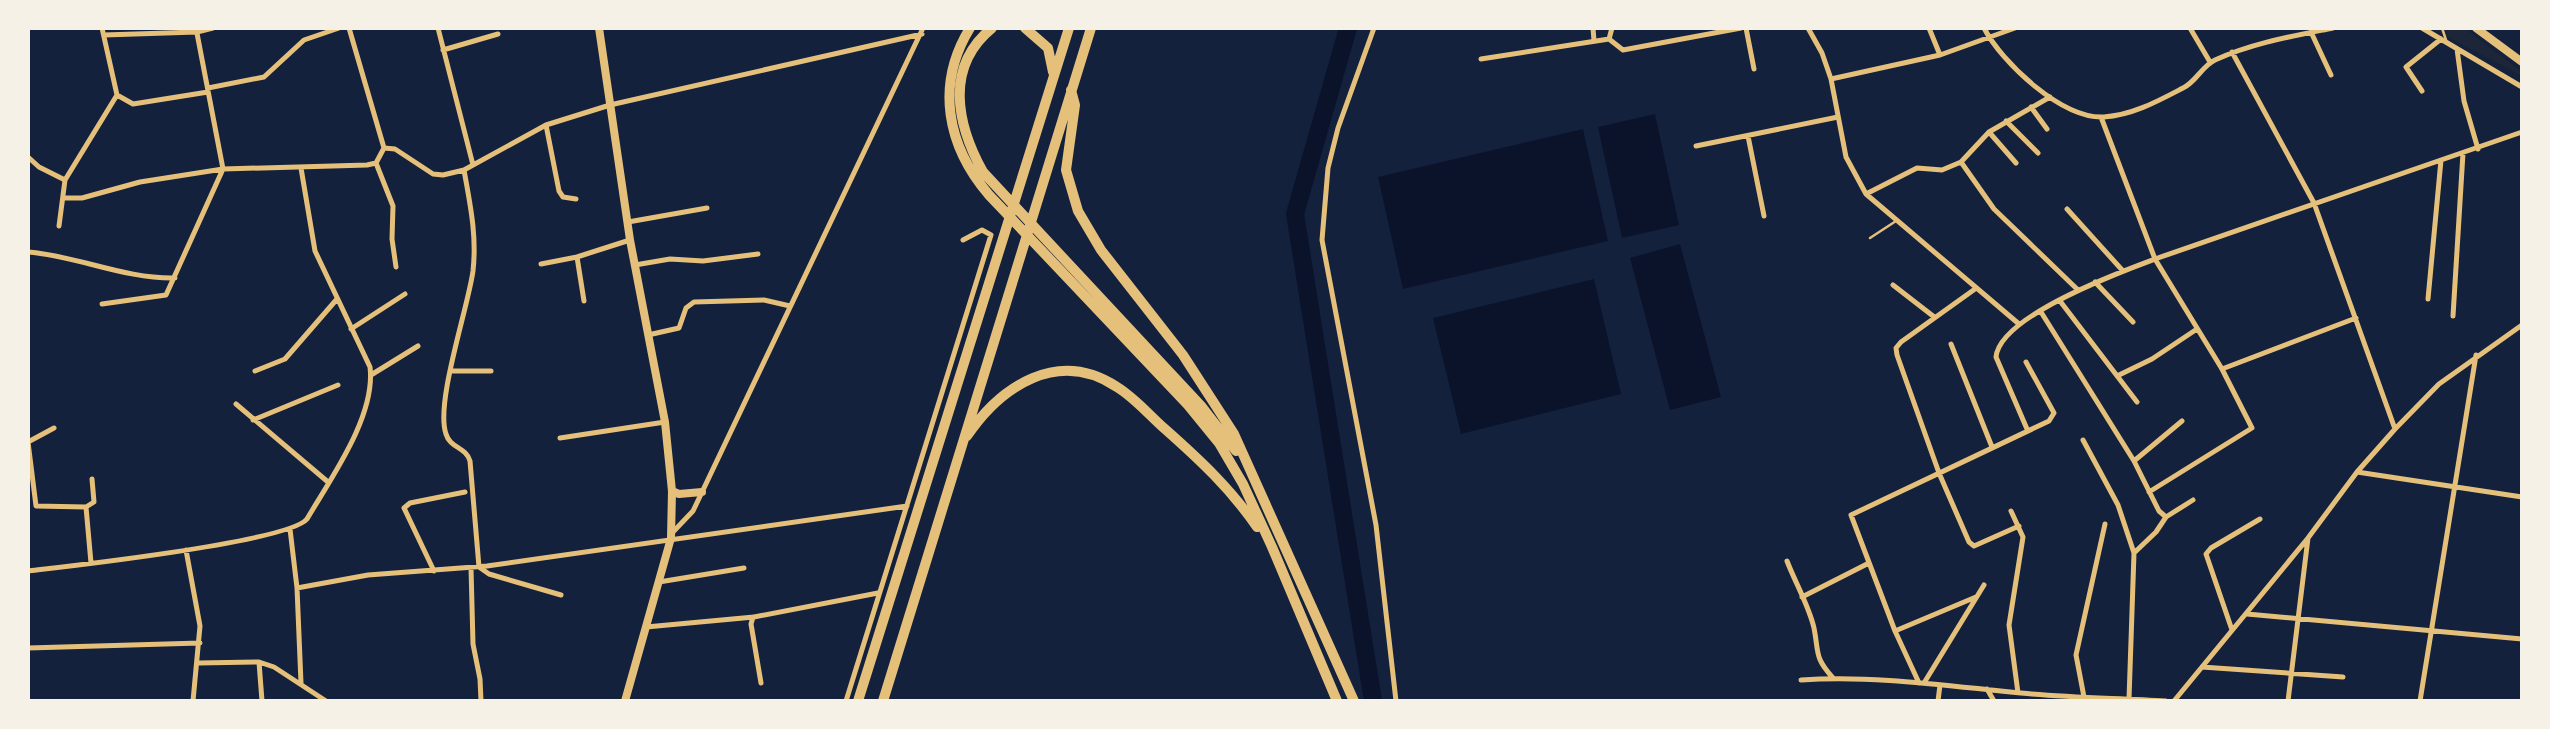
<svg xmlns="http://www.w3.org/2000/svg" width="2550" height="729" font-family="Georgia,serif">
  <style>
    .green { fill: #1d2539 }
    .water { fill: #0b132b }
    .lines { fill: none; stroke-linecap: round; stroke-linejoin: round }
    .river { stroke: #0b132b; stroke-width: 18 }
    .service { stroke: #e5c07b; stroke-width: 2.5 }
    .minor { stroke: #e5c07b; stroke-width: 5 }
    .primary { stroke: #e5c07b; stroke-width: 8 }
    .motorway { stroke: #e5c07b; stroke-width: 10 }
  </style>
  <rect width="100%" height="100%" fill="#14213d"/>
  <path class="green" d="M2431,28H2464L2522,72V76Z"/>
  <path class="water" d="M1655,114L1679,225L1622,238L1598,127Z
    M1583,129L1608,241L1403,289L1378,177Z
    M1680,244L1721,397L1670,410L1630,258Z
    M1594,279L1621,394L1461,434L1433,318Z"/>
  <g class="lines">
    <path class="river" d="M1348,28L1295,214L1373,701"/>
    <path class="service" d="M2442,28L2446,40
      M1870,238L1896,221"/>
    <path class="minor" d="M349,28L384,148
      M438,28L473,165
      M1374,28L1338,128L1328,168L1322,240L1376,525L1396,701
      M1593,28L1594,41
      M1746,28L1754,69
      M1808,28L1822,53L1831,79L1846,157L1866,194L2019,324
      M1929,28L1940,55
      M1984,28C2002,63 2062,119 2104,117C2133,115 2158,101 2183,88C2196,82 2202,66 2215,60C2252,43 2293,36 2333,28
      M2190,28L2210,62
      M2422,28L2522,87
      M2311,32L2331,75
      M104,35L197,32L213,28
      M1609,39L1623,50L1741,28
      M2457,49L2464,101L2478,149
      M443,50L498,34
      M2232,52L2314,203L2395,429
      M1481,59L1609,39L1612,28
      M1831,79L1940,55L2015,28
      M208,88L264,77L304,40L339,28
      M2422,91L2406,67L2441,39
      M117,95L133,104L208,92
      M2031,107L2047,129
      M2101,117L2155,259L2222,369L2252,428L2149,492
      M2006,121L2038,153
      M546,125L559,191L563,197L576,199
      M1989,132L2016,163
      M1748,136L1764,216
      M1696,146L1838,117
      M384,148L395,149L433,174L443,175L464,170L546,125L610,105L922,34
      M28,157L39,167L65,180
      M1961,162L1994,209L2078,290
      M376,163L393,206L392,239L396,267
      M464,170C470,204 477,235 473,271C468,308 435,403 446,434C450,448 466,447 470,461L479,567L489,574L561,595
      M1866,194L1917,168L1942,170L1961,162L1989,132L2050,97
      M63,198H82L140,182L223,169L367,165L376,163L384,148
      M2067,209L2123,271
      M628,222L707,208
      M59,226L65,180L117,95L102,28
      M28,252C78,256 124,279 175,278
      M577,257L584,301
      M541,264L577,257L630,240
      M635,265L670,259L703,261L758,254
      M2095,282L2133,322
      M1893,285L1933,316
      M1975,289L1901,342L1896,348L1897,355L1939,473L1969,542L1974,546L2019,526
      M2428,299L2441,160
      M2060,301L2137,402
      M102,304L166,295L223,169L196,28
      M2041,312L2134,461L2159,511L2166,517L2193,500
      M2453,316L2463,153
      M351,329L405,294
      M648,335L679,328L686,308L694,302L764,300L790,306
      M1951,344L1992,447
      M2222,369L2356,318
      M255,371L285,359L337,299
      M451,371H491
      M371,375L418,346
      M2117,376L2152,359L2197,329
      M236,404L328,482
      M253,420L338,385
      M2027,429L1996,357C2000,316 2120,272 2155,259L2522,132
      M560,438L665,422
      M2083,440L2118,505L2134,553L2129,699
      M28,442L36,506L86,507
      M28,442L54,428
      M2134,461L2182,421
      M2357,472L2522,497
      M86,507L91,563
      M86,507L94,502L92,479
      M2011,511L2023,537L2009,625L2018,693
      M290,529L297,588L301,683
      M672,533L693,511L923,28
      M186,550L200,626L193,701
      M2134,553L2156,532L2166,517
      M1787,561C1795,582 1809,606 1814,628C1819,653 1814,657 1833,678
      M471,568L473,644L480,679L481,701
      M28,571C70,566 288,542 307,519C331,478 376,416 370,367L315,251L301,168
      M434,571L404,508L410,503L465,492
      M659,582L744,568
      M297,588L368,575L487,566L907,506
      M1802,597L1869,563
      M2247,614L2522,639
      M753,617L751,624L761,683
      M646,627L754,617L878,593
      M2232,630L2206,554L2211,548L2260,519
      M1895,631L1976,597
      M28,648L200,643
      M259,662L262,701
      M198,663L259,662L274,667L326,701
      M2202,667L2343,677
      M1801,680C1874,675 1948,686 2021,693C2069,698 2118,698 2166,701
      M1919,683L1895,631L1851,515L2049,421L2054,413L2026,362
      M1924,683L1984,585
      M1987,689L1994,701
      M2084,697L2076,655L2105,524
      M846,701L991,235L982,230L963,240
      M1938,701L1940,685
      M2174,701L2308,538L2357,472L2395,429L2439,384L2522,325
      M2288,701L2308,538
      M2420,701L2476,355"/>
    <path class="primary" d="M599,28L630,240L665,422L672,491L671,538L625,701
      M2476,28L2522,62
      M672,491L679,494L702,492"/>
    <path class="motorway" d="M970,28C935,85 947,146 989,195L1188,405L1219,443L1243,484L1272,547L1337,701
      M992,28C944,67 957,125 983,172L1202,407L1236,451
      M1025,28L1048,48L1053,72
      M1071,90L1075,105L1066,170L1078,211L1101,250L1183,355L1234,434L1354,701
      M967,436C1001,386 1058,348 1117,387C1135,398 1150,416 1165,429C1200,460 1231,489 1257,527
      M858,701L1069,28
      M883,701L1091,28"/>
  </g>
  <rect width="2550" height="729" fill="none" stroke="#f6f1e7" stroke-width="60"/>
</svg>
